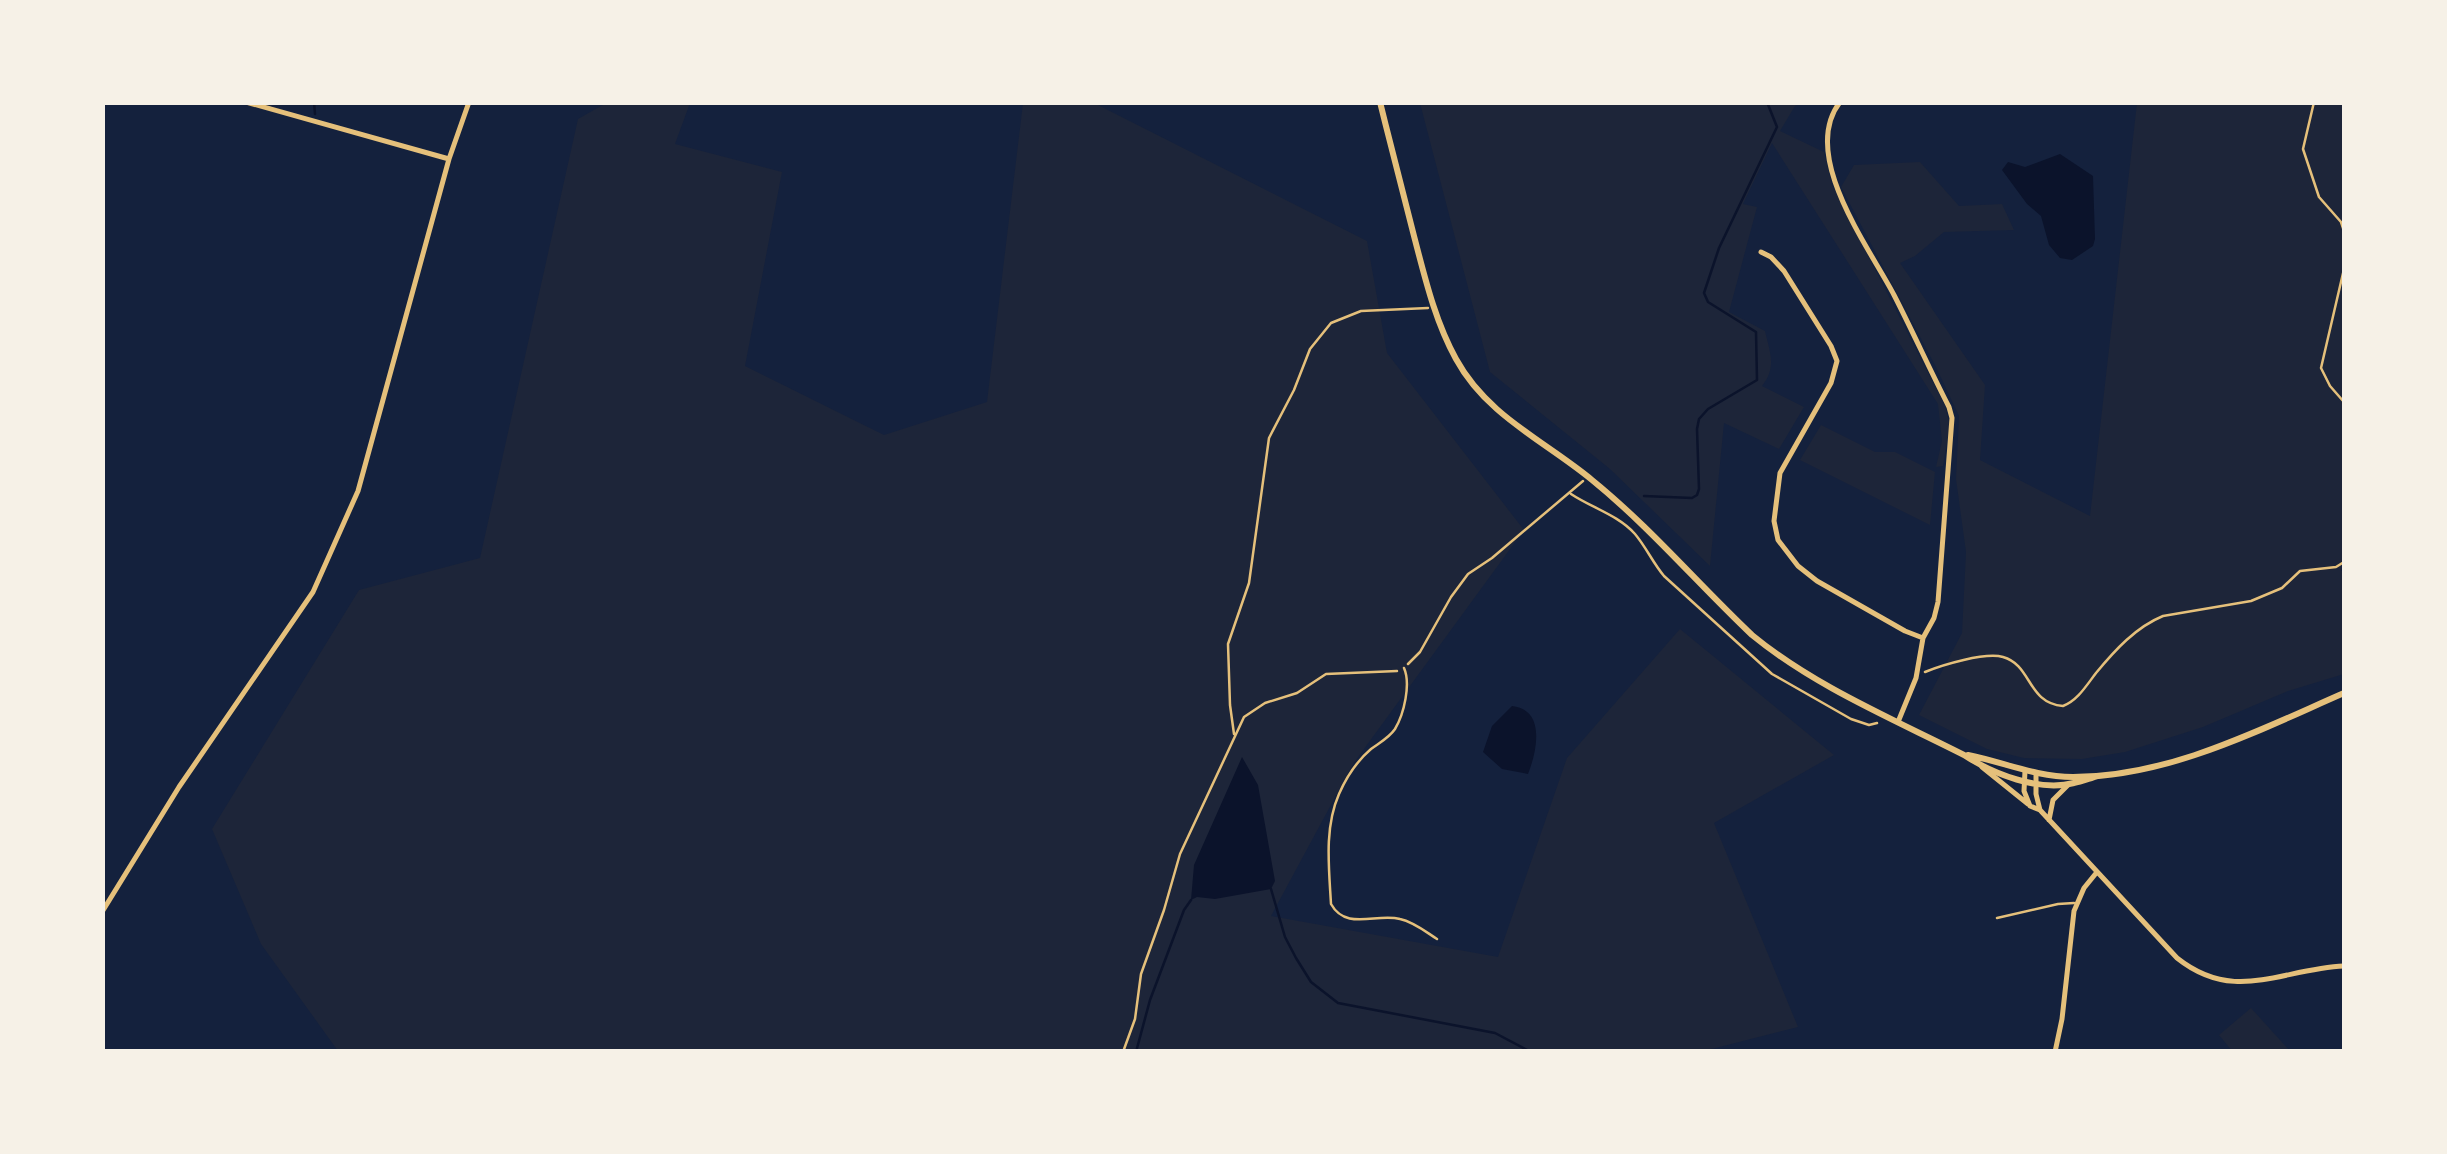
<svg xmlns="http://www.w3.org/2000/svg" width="2447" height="1154" font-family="'Noto Serif',serif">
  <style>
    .green { fill: #1d2539 }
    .water { fill: #0b132b }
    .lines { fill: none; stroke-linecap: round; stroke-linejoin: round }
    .stream { stroke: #0b132b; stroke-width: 2.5 }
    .path { stroke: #e5c07b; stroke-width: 2.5 }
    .service { stroke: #e5c07b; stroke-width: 2.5 }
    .minor { stroke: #e5c07b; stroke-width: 5 }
    .tertiary { stroke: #e5c07b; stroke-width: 6 }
  </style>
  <rect width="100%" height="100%" fill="#14213d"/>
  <path class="green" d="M608,102L690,103L675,144L782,172L745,366L884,435L987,402L1023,103H1094L1367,241L1387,353L1524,530L1353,764L1271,916L1498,957L1567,758L1680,629L1834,755L1714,823L1798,1027L1700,1052L338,1051L261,944L212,829L359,590L480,558L578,119Z
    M1420,103H1801L1795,106L1780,131L1824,152L1832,185L1945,406L1950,425L1943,466L1936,467L1942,441L1938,404L1772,143L1743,204L1757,207L1729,312L1765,331C1770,353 1777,367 1762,386L1804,407L1779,449L1724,423L1710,566L1610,469L1490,372Z
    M2137,103H2344V551L2341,571H2344V674L2288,691L2203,727L2125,752L2082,759L2024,758L1987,749L1919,715L1962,633L1966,552L1956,479L1959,416L1936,367L1841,187L1854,165L1920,162L1959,206L2002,204L2014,230L1944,232L1915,256L1900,263L1985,385L1980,460L2090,516Z
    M1821,425L1875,452H1895L1935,472L1930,525L1800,460Z
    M2251,1008L2290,1051H2232L2219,1035Z"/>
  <path class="water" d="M2060,154L2093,176L2095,239L2093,246L2072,260L2060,258L2049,245L2041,216L2027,204L2002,170L2008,162L2025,167Z
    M1512,706C1546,710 1537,751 1528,774L1502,769L1483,752L1492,726Z
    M1242,757L1258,785L1275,881L1271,889L1215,899L1197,897L1191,900L1194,865Z"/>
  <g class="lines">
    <path class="stream" d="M314,102L315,114
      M1644,496L1692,498L1697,495L1699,489L1697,429L1699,419L1708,409L1757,380L1756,332L1708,302L1704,293L1719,248L1777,127L1767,102
      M1271,889L1285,937L1296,958L1311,982L1338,1003L1495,1033L1531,1052
      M1136,1052L1150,1000L1184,910L1191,900"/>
    <path class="path" d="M2314,102L2303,149L2319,197L2341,222L2344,231
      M2344,269L2321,368L2330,386L2344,402
      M1571,494C1592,508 1618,515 1635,534C1646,547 1653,563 1664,576L1772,674L1851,719L1869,725L1877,723
      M1408,664L1420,652L1451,597L1468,574L1492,558L1583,481
      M1925,672C1942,665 1985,652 2003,657C2032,665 2027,703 2063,706C2078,700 2086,686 2096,673C2115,650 2136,627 2163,616L2251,601L2282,588L2300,571L2336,567L2344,562
      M1234,734L1230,705L1228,644L1249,583L1269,438L1294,390L1310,349L1331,323L1361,311L1428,308
      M1123,1052L1135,1019L1141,974L1164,910L1180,854L1244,717L1265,703L1297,693L1326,674L1397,671"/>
    <path class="service" d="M1404,668C1411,684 1404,714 1395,729C1389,738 1379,743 1371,749C1357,761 1346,778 1339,794C1324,828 1329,868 1331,904C1346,931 1376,913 1400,919C1414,922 1426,932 1437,939
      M1997,918L2058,904L2074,903"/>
    <path class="minor" d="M246,102L449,159
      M1840,102C1799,155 1869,247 1894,295C1913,332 1930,370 1949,407L1952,418L1938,602L1934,618L1923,638L1916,678L1898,722
      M1761,252L1771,257L1784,271L1831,346L1837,361L1831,383L1780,473L1774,521L1778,540L1798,566L1817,581L1905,631L1923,638
      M1982,767L2028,804
      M2025,771L2024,791L2030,806L2040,810L2177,958C2235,1004 2280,969 2344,966
      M2036,773V794L2040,810
      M2049,820L2053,800L2068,785
      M102,912L179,787L313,592L358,491L449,159L469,102
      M2055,1052L2062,1019L2074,911L2084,888L2097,872"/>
    <path class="tertiary" d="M1380,102C1391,147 1403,192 1414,236C1425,278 1435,321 1456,359C1487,416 1545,441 1592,480C1650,527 1698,584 1752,635C1814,686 1893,719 1964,755C1993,774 2039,792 2074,783C2082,782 2090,778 2098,776
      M1968,755C2003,762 2036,777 2073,777C2169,777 2259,730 2344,693"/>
  </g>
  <rect width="2447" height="1154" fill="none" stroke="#f6f1e7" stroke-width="210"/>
</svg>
